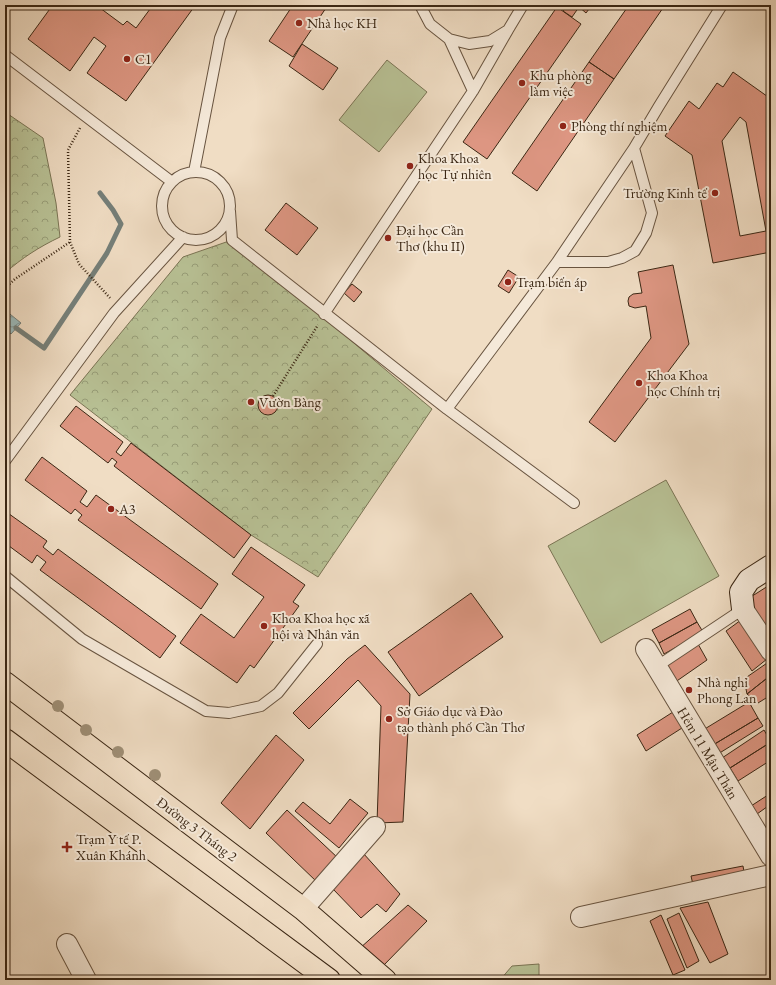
<svg xmlns="http://www.w3.org/2000/svg" width="776" height="985" font-family="'EB Garamond',serif">
  <style>
    .grass { fill: #b8c195; stroke: #7a7454 }
    .park { fill: url(#park-crowns); stroke: #7a7454 }
    .water { fill: url(#water-waves); stroke: #757f79 }
    .lines { fill: none; stroke-linecap: round; stroke-linejoin: round }
    .stream { stroke: #757f79; stroke-width: 5 }
    .building { fill: #dd9682; stroke: #3b2714; fill-rule: evenodd }
    .lane-casing { stroke: #685440; stroke-width: 12 }
    .street-casing { stroke: #685440; stroke-width: 22 }
    .secondary-casing { stroke: #3b2714; stroke-width: 24 }
    .highway-casing { stroke: #3b2714; stroke-width: 24 }
    .path { stroke: #3b2714; stroke-width: 2.5; stroke-dasharray: 1 2; stroke-linecap: butt }
    .lane { stroke: #f5e9d9; stroke-width: 10 }
    .street { stroke: #f5e9d9; stroke-width: 20 }
    .secondary { stroke: #f5e9d9; stroke-width: 22 }
    .highway { stroke: #f0ddc4; stroke-width: 22 }
    .tree { fill: #9e8e75 }
    .poi-dot { fill: #8f2418; stroke: #f5e9d9; stroke-width: 1.5 }
    .labels { text-anchor: middle; dominant-baseline: central; stroke-width: 4; stroke-linejoin: round; paint-order: stroke }
    .poi-label { font-size: 14px; fill: #3b2714; stroke: #f5e9d9; text-anchor: start }
    .street-label { font-size: 14px; fill: #3b2714; stroke: #f5e9d9 }
  </style>
  <defs>
    <pattern id="park-crowns" width="20" height="18" patternUnits="userSpaceOnUse"><rect width="20" height="18" fill="#b8c195"/><path d="M2 6a3 3 0 1 1 6 0M12 15a3 3 0 1 1 6 0" fill="none" stroke="#979d78"/></pattern>
    <pattern id="water-waves" width="16" height="10" patternUnits="userSpaceOnUse"><rect width="16" height="10" fill="#9cbabc"/><path d="M0 5q4-4 8 0t8 0" fill="none" stroke="#809798"/></pattern>
  </defs>
  <rect width="100%" height="100%" fill="#f0ddc4"/>
  <filter id="stains"><feTurbulence type="fractalNoise" baseFrequency=".005" numOctaves="4"/><feColorMatrix values="0 0 0 0 .2 0 0 0 0 .09 0 0 0 0 .02 0 0 0 .5 -.17"/></filter>
  <radialGradient id="worn" r=".72"><stop offset=".6" stop-color="#630" stop-opacity="0"/><stop offset="1" stop-color="#630" stop-opacity=".3"/></radialGradient>
  <path class="grass" d="M387,60L427,92L379,152L339,120Z
    M666,480L719,576L601,643L548,546Z
    M539,964V980H500L512,966Z"/>
  <path class="park" d="M5,112L43,138L56,203L60,237C39,247 22,258 5,273Z
    M232,240L432,409L318,577L251,535L70,395L183,257Z"/>
  <path class="water" d="M5,310L21,323L11,334L5,329Z"/>
  <g class="lines">
    <path class="stream" d="M16,328L44,348L107,253L121,224L113,210L100,193"/>
  </g>
  <path class="building" d="M51,5H96L123,25L127,21L136,28L153,5H192L194,7L126,101L87,73L106,46L94,37L70,71L28,39L52,6Z
    M293,5H328L293,57L269,41Z
    M567,5H577L579,7L572,17L563,11Z
    M577,5H592L586,13Z
    M629,5H665L614,79L589,62Z
    M557,7L581,24L487,159L463,142Z
    M302,44L338,68L323,90L289,66Z
    M589,62L614,79L537,191L512,173Z
    M733,72L771,99V252L713,263L692,155L665,136L689,101L699,109L717,83L723,87ZM740,117L746,122L766,231L740,236L722,141Z
    M286,203L318,228L297,255L265,230Z
    M673,265L689,344L615,442L589,422L651,338L646,306L635,308L629,306L628,301L629,297L633,294L642,293L638,272Z
    M508,270L519,277L509,293L498,286Z
    M352,284L362,292L354,302L344,293Z
    M258 405a10 10 0 1 1 20 0a10 10 0 1 1-20 0Z
    M76,406L123,442L116,452L121,456L131,443L251,535L234,558L114,466L117,462L112,458L108,463L60,426Z
    M42,457L87,491L80,502L87,507L96,495L218,584L201,609L78,520L82,515L75,509L71,514L25,480Z
    M5,511L47,541L43,547L53,555L58,549L176,636L160,658L40,570L46,562L37,555L32,563L5,543Z
    M251,547L305,585L293,602L299,606L254,668L250,665L237,683L180,643L201,614L234,638L264,597L232,574Z
    M768,586L771,591V620L761,629L746,600Z
    M471,593L503,637L419,696L388,652Z
    M690,609L697,622L659,643L652,630Z
    M741,620L767,659L752,671L726,631Z
    M697,622L703,632L664,654L659,643Z
    M698,644L707,660L671,685L661,669Z
    M365,645L410,694L403,822L377,823L381,706L358,680L309,729L293,713L347,659Z
    M770,661L771,675L747,694L744,679Z
    M771,675V695L758,703L747,694Z
    M749,702L758,718L713,745L703,730Z
    M673,712L682,728L646,751L637,735Z
    M758,718L763,726L718,754L713,745Z
    M764,730L771,742L730,768L722,758Z
    M276,735L304,760L250,829L221,803Z
    M771,742V760L738,781L730,768Z
    M771,793V804L757,814L751,806Z
    M350,799L368,813L339,848L295,811L303,802L330,824Z
    M287,810L339,859L317,882L266,833Z
    M363,853L400,894L386,912L377,904L361,918L332,888Z
    M743,866L745,877L694,889L691,876Z
    M708,902L728,954L710,963L680,908Z
    M408,905L427,921L382,967L359,949Z
    M679,913L699,961L687,968L667,919Z
    M661,915L685,970L673,975L650,921Z"/>
  <g class="lines">
    <defs>
      <path id="lane" d="M420,5L430,24L449,39L469,44L490,41L508,30L523,5
        M449,39L473,91
        M5,55L172,182
        M194,172L220,38L233,5
        M162 206a34 34 0 1 1 68 0a34 34 0 1 1-68 0Z
        M230,211L232,240L447,409L557,262L634,148L659,106L722,5
        M557,262H608L622,258L635,251L646,233L652,213L634,148
        M324,314L473,91L508,30
        M447,409L574,503
        M5,461L114,313L183,237
        M5,576L82,639L206,711L229,713L261,706L278,693L317,644
        M656,667L743,609"/>
      <path id="street" d="M743,609L771,651
        M646,649L771,856
        M303,909L375,827
        M581,917L771,875
        M67,944L86,980"/>
      <path id="secondary" d="M743,609L741,592L749,580L771,566"/>
      <path id="highway" d="M5,683L303,909L385,980
        M5,740L329,980"/>
    </defs>
    <use href="#lane" class="lane-casing"/>
    <use href="#street" class="street-casing"/>
    <use href="#secondary" class="secondary-casing"/>
    <use href="#highway" class="highway-casing"/>
    <path class="path" d="M80,128L68,150L70,242L79,264L110,298
      M5,288L15,279L70,242
      M273,396L318,325"/>
    <use href="#lane" class="lane"/>
    <use href="#street" class="street"/>
    <use href="#secondary" class="secondary"/>
    <use href="#highway" class="highway"/>
  </g>
  <g class="tree">
    <circle cx="58" cy="706" r="6"/>
    <circle cx="86" cy="730" r="6"/>
    <circle cx="118" cy="752" r="6"/>
    <circle cx="155" cy="775" r="6"/>
  </g>
  <g class="poi-dot">
    <circle cx="299" cy="23" r="4"/>
    <circle cx="127" cy="59" r="4"/>
    <circle cx="522" cy="83" r="4"/>
    <circle cx="563" cy="126" r="4"/>
    <circle cx="410" cy="166" r="4"/>
    <circle cx="715" cy="193" r="4"/>
    <circle cx="388" cy="238" r="4"/>
    <circle cx="508" cy="282" r="4"/>
    <circle cx="639" cy="383" r="4"/>
    <circle cx="251" cy="402" r="4"/>
    <circle cx="111" cy="509" r="4"/>
    <circle cx="264" cy="626" r="4"/>
    <circle cx="689" cy="690" r="4"/>
    <circle cx="389" cy="719" r="4"/>
    <path d="M65 841h4v4h4v4h-4v4h-4v-4h-4v-4h4z"/>
  </g>
  <g class="labels">
    <g class="poi-label">
      <text x="307" y="23">Nhà học KH</text>
      <text x="135" y="59">C1</text>
      <text x="530" y="75">Khu phòng<tspan x="530" dy="16">làm việc</tspan></text>
      <text x="571" y="126">Phòng thí nghiệm</text>
      <text x="418" y="158">Khoa Khoa<tspan x="418" dy="16">học Tự nhiên</tspan></text>
      <text x="707" y="193" text-anchor="end">Trường Kinh tế</text>
      <text x="396" y="230">Đại học Cần<tspan x="396" dy="16">Thơ (khu II)</tspan></text>
      <text x="516" y="282">Trạm biến áp</text>
      <text x="647" y="375">Khoa Khoa<tspan x="647" dy="16">học Chính trị</tspan></text>
      <text x="259" y="402">Vườn Bàng</text>
      <text x="119" y="509">A3</text>
      <text x="272" y="618">Khoa Khoa học xã<tspan x="272" dy="16">hội và Nhân văn</tspan></text>
      <text x="697" y="682">Nhà nghỉ<tspan x="697" dy="16">Phong Lan</tspan></text>
      <text x="397" y="711">Sở Giáo dục và Đào<tspan x="397" dy="16">tạo thành phố Cần Thơ</tspan></text>
      <text x="76" y="839">Trạm Y tế P.<tspan x="76" dy="16">Xuân Khánh</tspan></text>
    </g>
    <g class="street-label">
      <text transform="translate(708 753) rotate(59)">Hẻm 11 Mậu Thân</text>
      <text transform="translate(197 829) rotate(37)">Đường 3 Tháng 2</text>
    </g>
  </g>
  <rect width="776" height="985" fill="none" stroke="#f0ddc4" stroke-width="20"/>
  <rect x="6" y="6" width="764" height="973" fill="none" stroke="#3b2714" stroke-width="2"/>
  <rect x="10" y="10" width="756" height="965" fill="none" stroke="#3b2714"/>
  <rect width="100%" height="100%" filter="url(#stains)"/>
  <rect width="100%" height="100%" fill="url(#worn)"/>
</svg>
